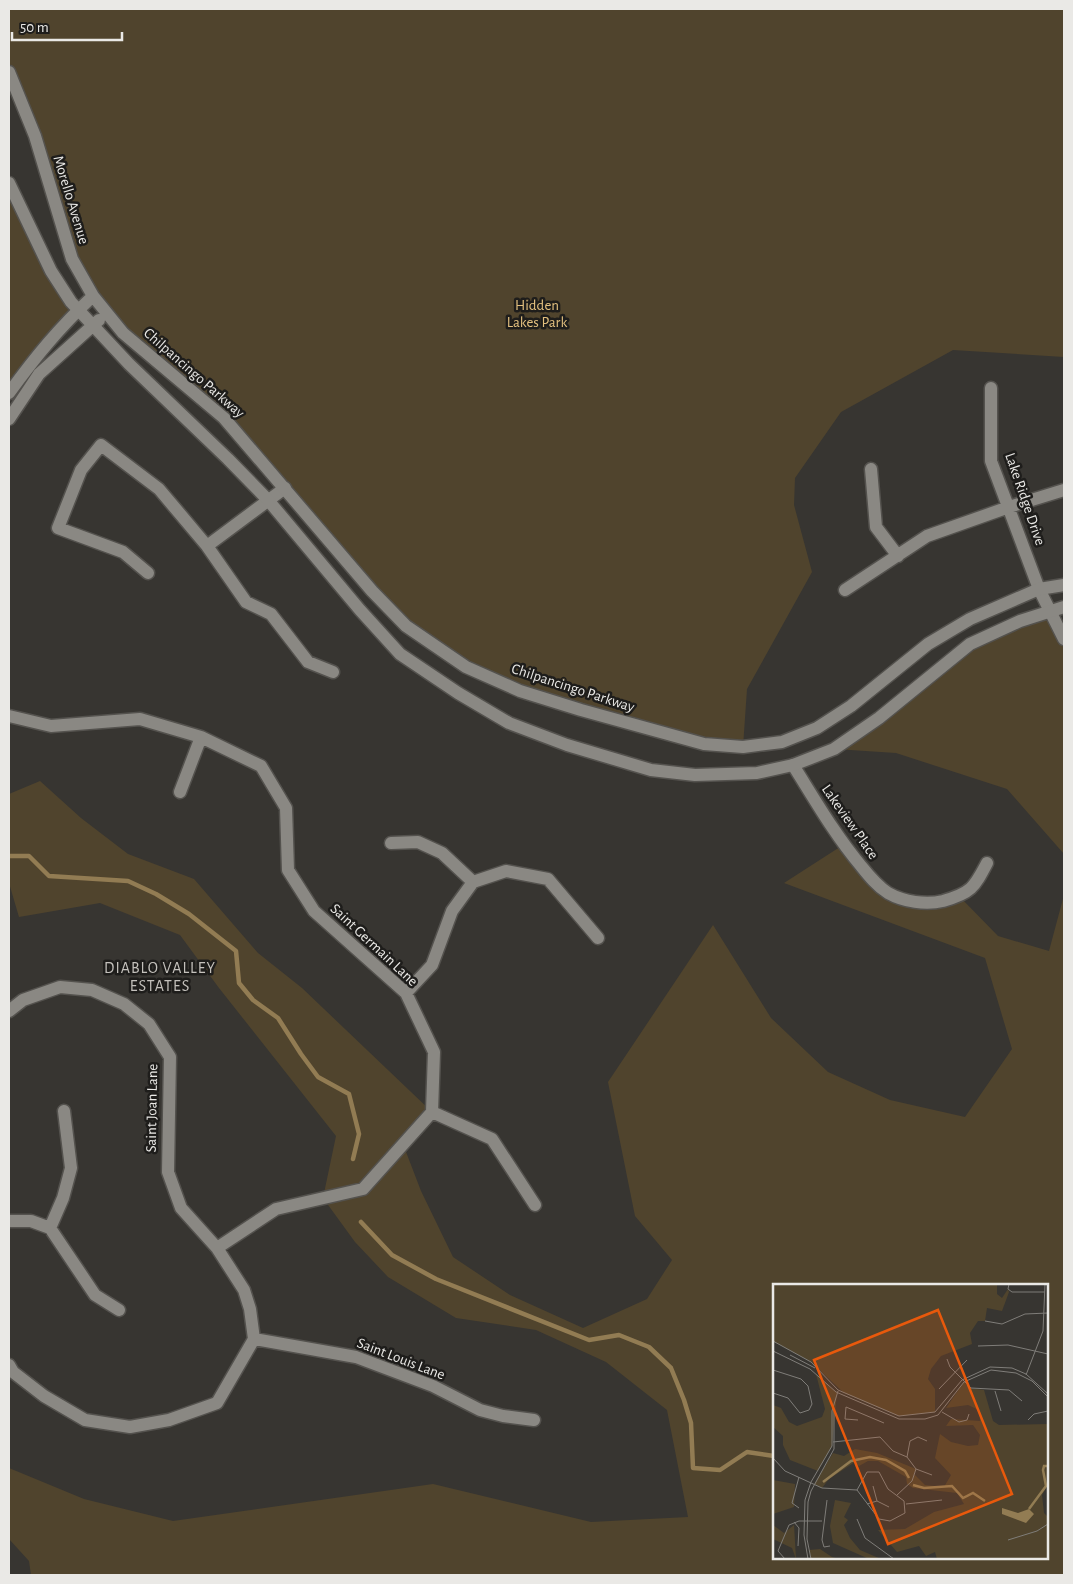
<svg xmlns="http://www.w3.org/2000/svg" width="1073" height="1584" font-family="'Alegreya Sans',sans-serif">
  <style>
    .green { fill: #50442d; fill-rule: evenodd }
    .lines { fill: none; stroke-linecap: round; stroke-linejoin: round }
    .stream { stroke: #927c53; stroke-width: 4.5 }
    .street-casing { stroke: #54524e; stroke-width: 15 }
    .secondary-casing { stroke: #54524e; stroke-width: 15 }
    .street { stroke: #8a8883; stroke-width: 12 }
    .secondary { stroke: #8a8883; stroke-width: 12 }
    .labels { text-anchor: middle; dominant-baseline: central; stroke-width: 5; stroke-linejoin: round; paint-order: stroke }
    .street-label { font-size: 15px; fill: #eae9e6; stroke: #1e1d1b }
    .park-label { font-size: 15px; fill: #e3c07f; stroke: #1e1d1b }
    .neighbourhood-label { font-size: 16px; letter-spacing: 1px; fill: #c4c1bc; stroke: #1e1d1b }
    .inset-river { fill: none; stroke: #927c53; stroke-width: 2.5 }
    .inset-road { fill: none; stroke: #7f7d79; stroke-width: 1 }
    .view { fill: #e8590c; fill-opacity: 0.15; stroke: #e8590c; stroke-width: 2.5 }
    .inset-edge { fill: none; stroke: #eae9e6; stroke-width: 2.5 }
  </style>
  <rect width="100%" height="100%" fill="#373531"/>
  <path class="green" d="M9,9H1064V357L953,350L841,412L795,478L794,505L812,572L747,689L743,747L704,744L520,691L406,626L224,418L123,333L72,259L9,72Z
    M9,183L79,309L9,393Z
    M1050,611L1064,639V854L1007,789L896,753L835,749L970,644Z
    M40,781L81,818L128,854L194,879L258,953L302,988L432,1112L403,1144L421,1191L453,1257L510,1295L583,1328L647,1299L672,1260L635,1216L608,1082L713,925L771,1018L828,1072L890,1100L965,1117L1012,1049L985,958L784,883L843,845L874,883L901,898L959,896L998,936L1049,951L1064,895V1575H31L29,1561L9,1539V1468L84,1499L173,1521L433,1484L591,1522L688,1517L667,1410L606,1362L536,1330L456,1318L388,1277L355,1242L323,1198L336,1136L219,988L180,935L100,903L19,917L9,883V794ZM774,1285H1047V1558H774Z"/>
  <g class="lines">
    <path class="stream" d="M9,856H29L49,876L128,881L156,894L189,914L236,951L239,983L253,1000L278,1018L301,1054L318,1077L349,1094L359,1134L353,1159
      M361,1222L392,1255L436,1279L589,1340L619,1335L649,1347L671,1368L684,1400L691,1423L693,1468L720,1470L747,1452L774,1456"/>
    <defs>
      <path id="street" d="M991,388V461L1039,589L1064,639
        M871,469L876,527L898,556
        M207,546L285,488
        M148,573L123,552L58,528L81,470L101,445L159,489L207,546L246,602L271,614L308,662L333,672
        M845,590L927,536L1009,507L1064,490
        M9,716L51,726L140,719L201,737L261,766L286,808L288,870L314,911L406,993L434,1052L432,1112L363,1189L276,1209L217,1248
        M793,765C815,800 835,835 861,866C869,876 877,886 888,893C904,902 926,905 943,901C971,893 974,888 987,863
        M180,792L201,737
        M391,843L418,842L442,853L473,882
        M406,993L432,965L452,911L473,882L506,871L548,879L598,938
        M9,1011L23,1000L60,987L92,990L124,1004L149,1024L170,1057L168,1172L181,1208L217,1248L244,1290L250,1309L254,1339L217,1403L169,1420L130,1427L85,1420L44,1396L13,1372L9,1365
        M432,1112L492,1139L535,1205
        M9,1221H31L50,1228L95,1295L119,1310
        M50,1228L63,1198L71,1168L64,1111
        M254,1339L356,1357L433,1386L480,1410L503,1416L534,1420"/>
      <path id="secondary" d="M9,72L35,136L72,259L93,296L123,333L224,418L372,591L406,626L466,667L520,691L581,710L704,744L743,747L782,742L817,728L851,706L928,644L970,619L1039,589L1064,585
        M9,183L51,271L71,302L129,364L228,459L268,500L360,610L400,654L458,693L509,723L567,745L651,770L695,775L757,773L793,765L834,749L879,718L970,644L1020,621L1064,607
        M9,393C36,356 59,328 93,296
        M9,419L39,374L99,320"/>
    </defs>
    <use href="#street" class="street-casing"/>
    <use href="#secondary" class="secondary-casing"/>
    <use href="#street" class="street"/>
    <use href="#secondary" class="secondary"/>
  </g>
  <g class="labels">
    <g class="street-label">
      <text transform="translate(71 200) rotate(73)">Morello Avenue</text>
      <text transform="translate(194 373) rotate(41)">Chilpancingo Parkway</text>
      <text transform="translate(1025 499) rotate(71)">Lake Ridge Drive</text>
      <text transform="translate(573 688) rotate(18)">Chilpancingo Parkway</text>
      <text transform="translate(850 822) rotate(55)">Lakeview Place</text>
      <text transform="translate(374 945) rotate(43)">Saint Germain Lane</text>
      <text transform="translate(152 1108) rotate(-89)">Saint Joan Lane</text>
      <text transform="translate(401 1359) rotate(21)">Saint Louis Lane</text>
    </g>
    <g class="park-label">
      <text x="537" y="305">Hidden<tspan x="537" dy="17">Lakes Park</tspan></text>
    </g>
    <g class="neighbourhood-label">
      <text x="160" y="968">DIABLO VALLEY<tspan x="160" dy="18">ESTATES</tspan></text>
    </g>
  </g>
  <g transform="translate(773 1284)">
    <rect width="275" height="275" fill="#373531"/>
    <path d="M0,0H224V10L229,14L235,5L236,8L229,27L214,24L212,37H205L197,49L199,60L168,72L158,85L155,95L162,105V128L126,132L71,109L38,78L1,58ZM43,90L64,109L59,162L45,187L17,176L10,161V152L0,143V121L8,124L16,138L24,142L49,133L52,125ZM191,98L198,104L211,106L220,137L226,141L275,140V201L269,211L271,229L275,233V275H164L162,268L153,272L146,262L124,268L105,246L132,245L161,228L191,220L184,209L140,204L134,200L133,193L105,177H95L86,182L82,178L56,195L49,204L41,200L60,169L71,172L82,165L104,169L143,185L141,190L152,201L171,203L178,191L162,174L167,150L178,158L195,162L205,161L207,151L200,141L173,142L178,135L207,137L206,126L195,121L173,124ZM0,196L22,200L21,223L0,230ZM62,216L78,219L71,233L75,236L71,241L77,254L87,266L108,275H96L60,259L57,242ZM0,241L11,249L21,241L23,275L19,264L0,255ZM47,265L59,273L66,275H38L36,266Z" fill="#50442d"/>
    <path d="M229,224L245,229L256,225L261,230L253,239L229,230Z" fill="#927c53"/>
    <path class="inset-river" d="M50,198L78,177L97,173L113,176L132,187L136,194M140,201L151,204L179,202L190,214L200,209L212,217M256,225L273,202L270,186L271,182H275"/>
    <path class="inset-road" d="M236,0L235,5L239,8H272M212,37L229,40L252,30L275,29M0,57L38,78L65,106L126,132L162,128L189,96L217,83L239,84L253,90L275,110M205,62L235,61L275,70M0,67L37,85L63,108L126,135H152L165,131L191,98L218,86L243,89L259,97L275,113M17,71L42,84M174,75L177,83L198,104L236,106L249,117M0,86L28,95L35,102L39,120L36,126L27,129L15,114L0,109M253,91L270,47L272,0M166,105L194,76M222,107L228,127M169,128L186,138L194,136L196,130M85,136L72,135L73,123L111,139M255,136L261,130L275,127M137,157L145,153L154,157M60,158L107,153L120,167L134,173L143,185L139,197L124,211M134,173L137,157M0,174L12,187L49,204L84,206L106,235L117,237L132,229L131,217L115,205L106,188H94L84,206M143,185L159,191M26,193L19,219L26,224M100,202L104,217M54,216L49,256L51,263L57,262M94,220L104,217L116,223M133,220L169,216M84,235L92,254L121,275M21,238L26,244L25,262M235,256L264,247L275,240M12,275L5,267L16,241L26,237H49M35,275L31,251L32,216L38,198L59,162V127L65,107M38,275L34,255L35,218L38,207L61,165V125"/>
    <path class="view" d="M165,26L239,210L115,260L41,76Z"/>
    <rect width="275" height="275" class="inset-edge"/>
  </g>
  <rect width="1073" height="1584" fill="none" stroke="#eae9e6" stroke-width="20"/>
  <path d="M12 32v8h110v-8" fill="none" stroke="#eae9e6" stroke-width="2.5"/>
  <text x="20" y="32" font-size="15" fill="#eae9e6" stroke="#1e1d1b" stroke-width="4" paint-order="stroke">50 m</text>
</svg>
